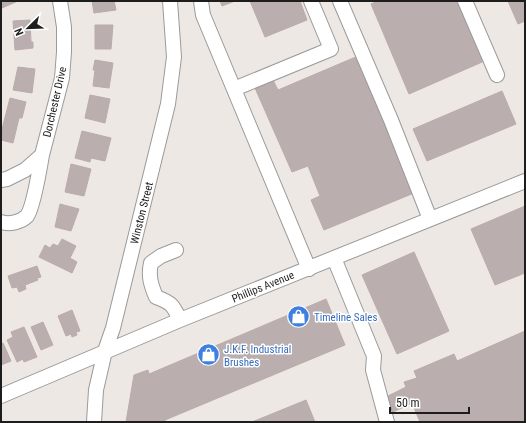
<svg xmlns="http://www.w3.org/2000/svg" width="526" height="423" font-family="'Roboto Condensed',sans-serif">
  <style>
    .building { fill: #baafae; stroke: #bdaba9 }
    .lines { fill: none; stroke-linecap: round; stroke-linejoin: round }
    .minor-casing { stroke: #9a9a9a; stroke-width: 16 }
    .minor { stroke: #fff; stroke-width: 14 }
    .labels { text-anchor: middle; dominant-baseline: central; stroke-width: 3; stroke-linejoin: round; paint-order: stroke }
    .street-label { font-size: 11px; fill: #1d1d1d; stroke: #fff }
    .shop-label { font-size: 11px; fill: #366cbe; stroke: #fff; text-anchor: start }
  </style>
  <rect width="100%" height="100%" fill="#ede8e4"/>
  <path class="building" d="M1,1H18L2,8Z
    M92,1H114L116,10L94,13Z
    M220,1H235L222,6Z
    M250,1H300L307,20L265,37Z
    M378,1H464L489,59L409,94L371,4Z
    M508,1H525V21L518,24Z
    M30,20L31,42H33V48L15,50L13,21Z
    M95,25H113L111,49H95Z
    M358,56L391,132L388,133L414,193L324,230L311,200L320,196L308,166L292,172L255,88L273,80L278,90Z
    M95,60L113,63L109,88L93,86L95,70H93Z
    M18,67L35,69L32,93L13,90Z
    M502,91L516,124L427,161L413,129Z
    M90,95L110,99L105,123L85,118Z
    M10,98L26,102L22,118H19L13,143L1,140V133Z
    M82,131L111,138L105,161L91,158L90,162L75,158Z
    M71,164L91,169L84,196L65,192Z
    M60,204L79,209L71,231L55,227Z
    M525,206V273L495,285L471,229Z
    M62,239L76,246L70,258L77,262L72,273L39,257L45,245L50,248L53,244L58,246Z
    M414,252L449,331L397,354L362,275Z
    M37,266L41,277L37,278L38,280L25,285L26,289L19,292L17,287L12,288L8,276Z
    M326,299L345,345L165,420L166,422H126L134,375L148,370L149,374Z
    M72,310L80,331L76,332L77,335L72,337L71,334L66,336L58,316Z
    M43,322L53,345L41,350L31,327Z
    M24,327L37,357L24,362L23,359L17,362L7,340L13,337L11,332Z
    M525,331V422H420L412,403L391,413L386,397L406,387L404,382L417,378L414,371L454,354L457,361Z
    M3,343L11,361L1,365V344Z
    M306,400L315,422H252Z"/>
  <g class="lines">
    <defs>
      <path id="minor" d="M201,1L203,15L309,269
        M340,1L391,120L430,219
        M465,1L497,75
        M234,89L331,49L311,1
        M1,180L7,179L25,170L42,155L62,78L64,52V27L60,1
        M1,222C9,225 21,222 27,216C33,208 40,167 42,155
        M176,250L161,256L151,263C148,276 151,285 156,297C172,303 173,305 180,320
        M334,258L374,356L373,370L387,422
        M1,396L180,320L525,181
        M94,422L96,390L105,351L113,328L168,104L174,57L170,1"/>
    </defs>
    <use href="#minor" class="minor-casing"/>
    <use href="#minor" class="minor"/>
  </g>
  <defs>
    <symbol id="shop-disc" viewBox="-11 -11 22 22"><circle r="9.5" fill="#3f7fe0" stroke="#fff"/><path d="M-5-2.5h2.3a2.7 3.5 0 0 1 5.4 0H5L5.5 6h-11ZM-1.5-2.5h3a1.5 2.3 0 0 0-3 0Z" fill="#fff"/></symbol>
  </defs>
  <g fill-rule="evenodd">
    <use href="#shop-disc" x="286" y="304" width="25" height="25"/>
    <use href="#shop-disc" x="196" y="342" width="25" height="25"/>
  </g>
  <g class="labels">
    <g class="street-label">
      <text transform="translate(55 102) rotate(-77)">Dorchester Drive</text>
      <text transform="translate(142 213) rotate(-76)">Winston Street</text>
      <text transform="translate(263 287) rotate(-22)">Phillips Avenue</text>
    </g>
    <g class="shop-label">
      <text x="314" y="317">Timeline Sales</text>
      <text x="224" y="349">J.K.F. Industrial<tspan x="224" dy="13">Brushes</tspan></text>
    </g>
  </g>
  <rect width="526" height="423" fill="none" stroke="#1d1d1d" stroke-width="4"/>
  <g transform="translate(28 28) rotate(247)" stroke="#ffffff" stroke-width="3" paint-order="stroke">
  <path d="M0-3L7 15L0 10L-7 15Z" fill="#1d1d1d"/>
  <text y="-6" font-size="11" font-weight="bold" text-anchor="middle" fill="#1d1d1d">N</text>
  </g>
  <path d="M390 407v6h79v-6" fill="none" stroke="#1d1d1d" stroke-width="2"/>
  <text x="396" y="407" font-size="12" fill="#1d1d1d" stroke="#ffffff" stroke-width="3" paint-order="stroke">50 m</text>
</svg>
